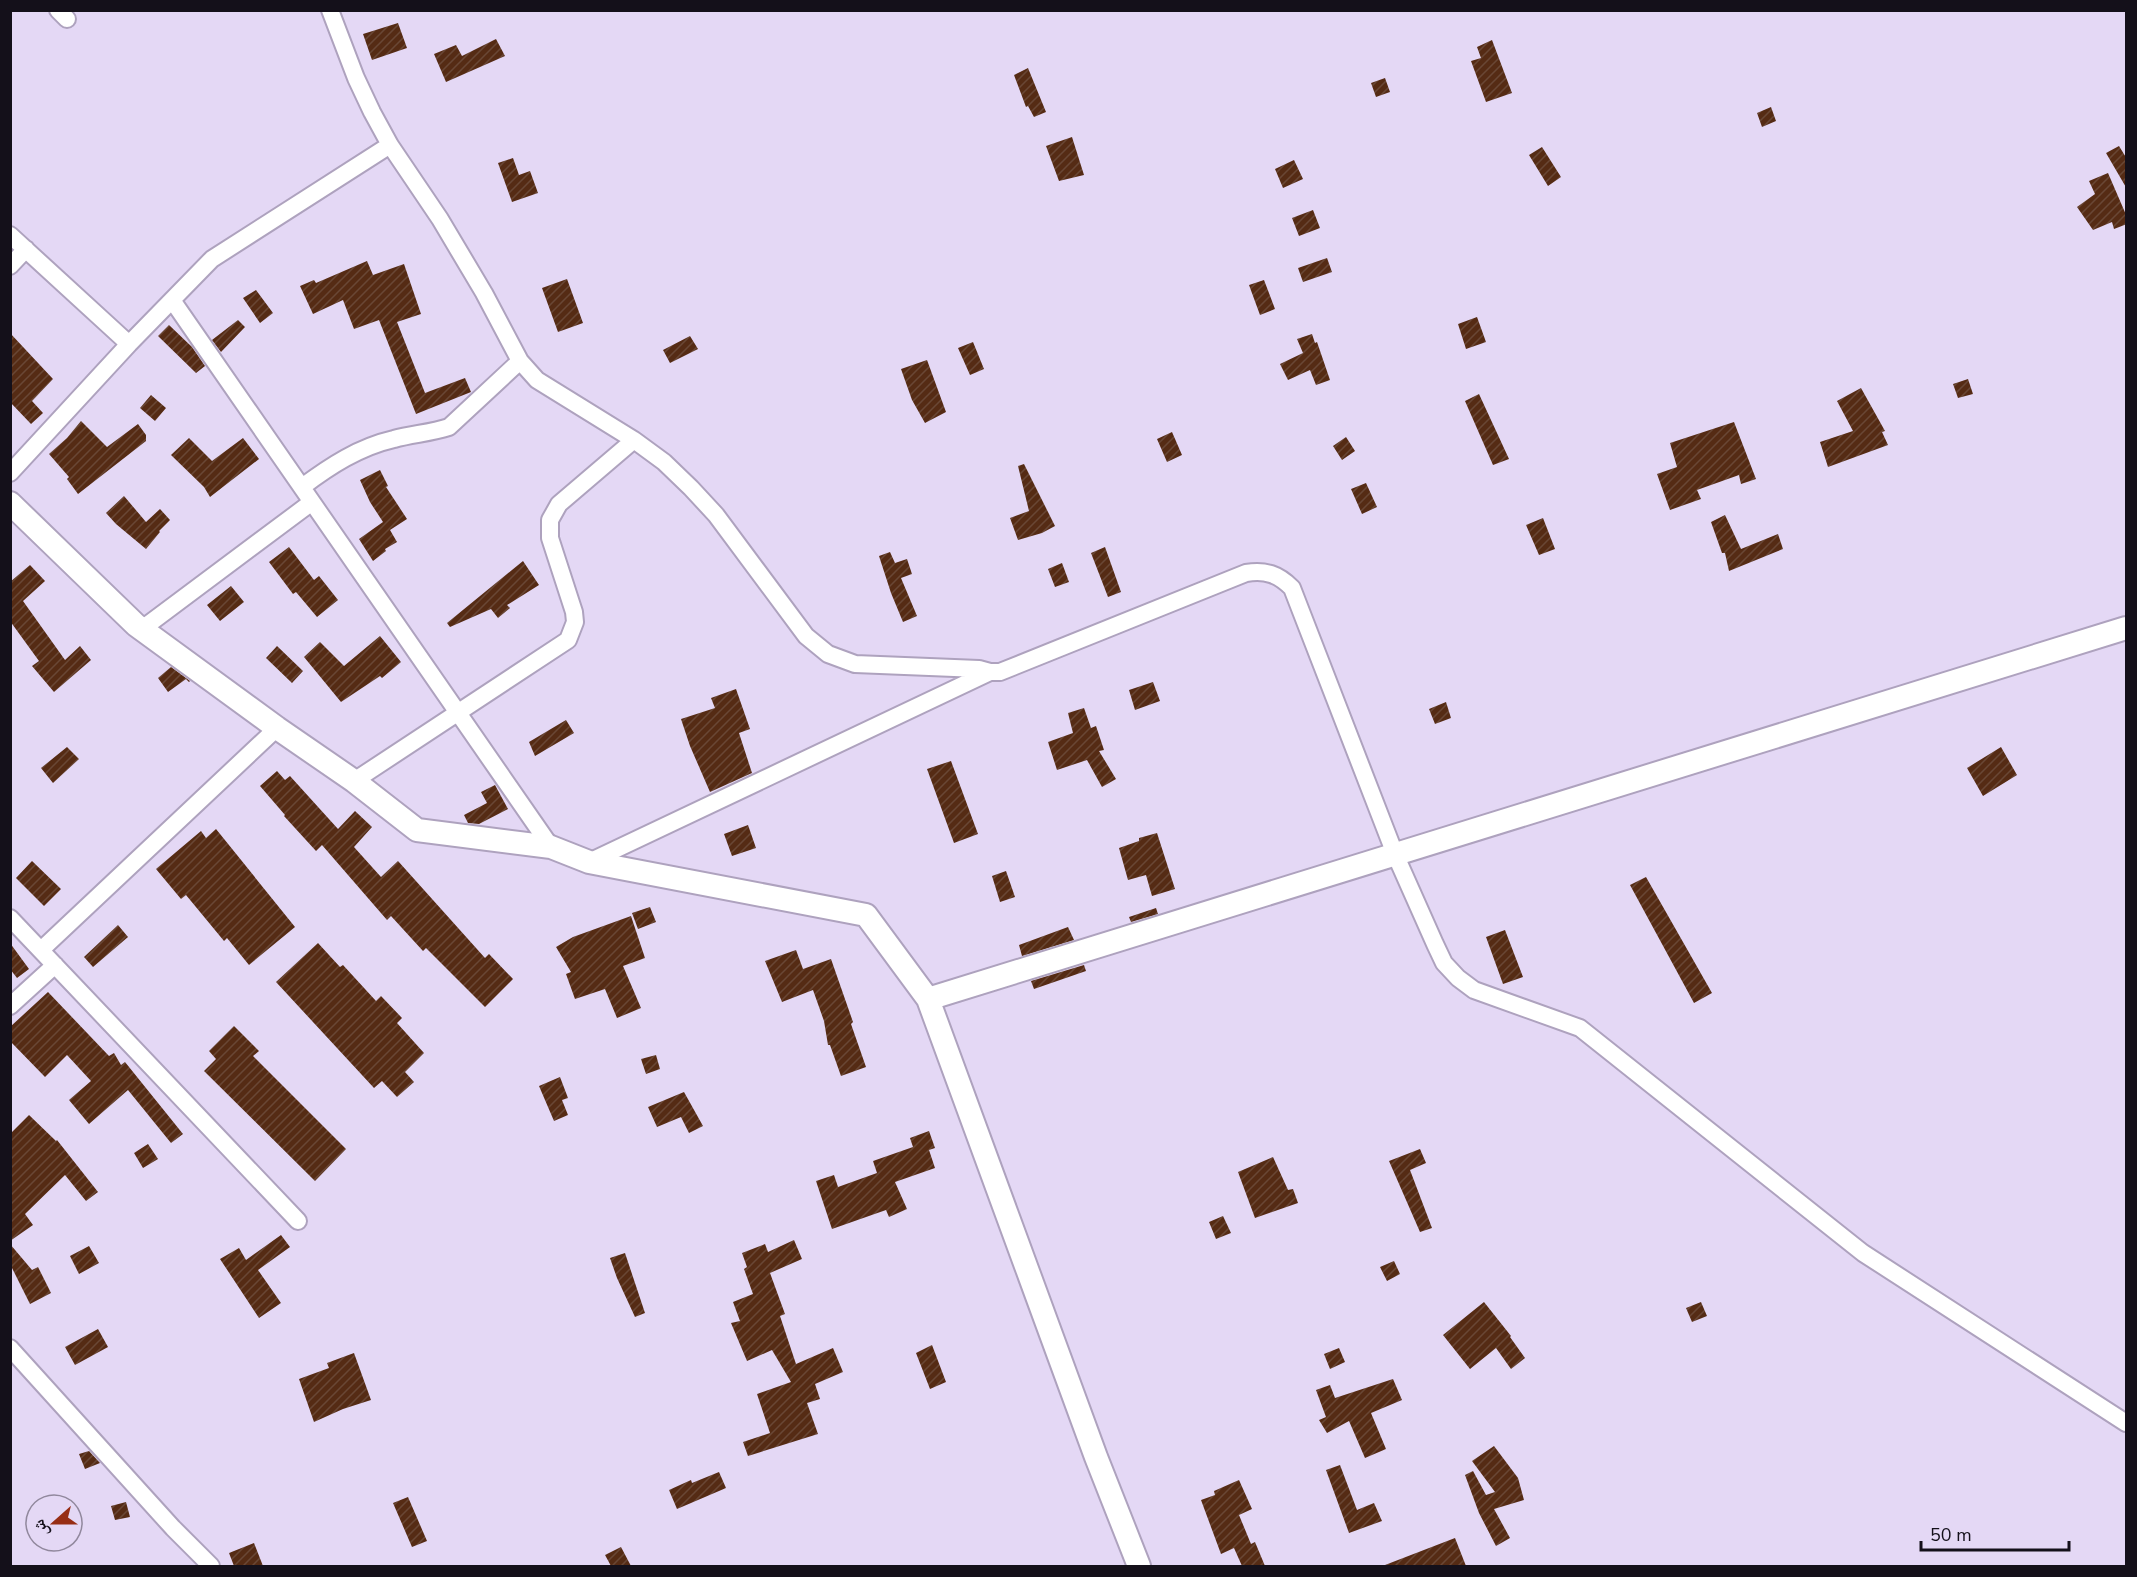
<svg xmlns="http://www.w3.org/2000/svg" width="2137" height="1577" font-family="'Nunito Sans','Noto Naskh Arabic',sans-serif">
  <style>
    .building { fill: url(#building-hatch) }
    .lines { fill: none; stroke-linecap: round; stroke-linejoin: round }
    .street-casing { stroke: #aea2be; stroke-width: 20 }
    .secondary-casing { stroke: #aea2be; stroke-width: 26 }
    .street { stroke: #fff; stroke-width: 16 }
    .secondary { stroke: #fff; stroke-width: 22 }
  </style>
  <defs>
    <pattern id="building-hatch" width="6" height="6" patternUnits="userSpaceOnUse" patternTransform="scale(1.5)"><rect width="6" height="6" fill="#552b14"/><path d="M-1 1l2-2M0 6l6-6M5 7l2-2" fill="none" stroke="#694735"/></pattern>
  </defs>
  <rect width="100%" height="100%" fill="#e4d8f5"/>
  <path class="building" d="M398,23L407,48L372,60L363,34Z
    M496,39L505,56L446,82L434,54L456,45L462,56Z
    M1492,40L1512,93L1486,102L1471,61L1481,58L1477,47Z
    M1028,68L1046,112L1034,117L1028,106L1026,107L1014,75Z
    M1385,78L1390,92L1376,97L1371,83Z
    M1771,107L1776,121L1762,127L1757,113Z
    M1072,137L1084,175L1059,181L1046,146Z
    M2119,146L2127,159V189L2106,153Z
    M1542,147L1561,177L1548,186L1529,155Z
    M513,158L519,175L530,171L538,193L512,202L498,163Z
    M1294,160L1303,179L1283,188L1275,169Z
    M2108,173L2127,217V224L2114,229L2112,222L2093,230L2077,207L2095,194L2089,181Z
    M1313,210L1320,228L1299,236L1292,218Z
    M1327,258L1332,272L1303,282L1298,268Z
    M367,261L373,275L404,264L421,314L397,322L425,393L465,378L471,392L416,414L379,320L354,329L343,300L313,314L300,286L314,280L316,283Z
    M567,279L583,323L558,332L542,288Z
    M1264,280L1275,309L1260,315L1249,285Z
    M256,290L273,313L260,323L243,298Z
    M1477,317L1486,342L1466,349L1458,324Z
    M238,320L245,327L221,352L212,340Z
    M169,325L192,347L205,366L196,373L158,336Z
    M10,333L53,379L32,401L43,413L31,424L10,402Z
    M1312,334L1315,343L1317,342L1330,380L1316,385L1310,370L1288,380L1280,364L1303,353L1297,339Z
    M690,336L698,349L670,363L663,350Z
    M973,342L984,369L970,375L958,348Z
    M927,360L946,412L925,423L912,400L901,369Z
    M1968,379L1973,394L1958,398L1953,384Z
    M1861,388L1885,431L1882,432L1888,445L1828,467L1820,442L1853,431L1837,401Z
    M1479,394L1509,459L1493,465L1465,401Z
    M151,395L166,408L155,421L140,408Z
    M81,421L107,447L138,424L146,435V441L78,494L67,479L69,477L49,454L67,438Z
    M1734,422L1756,479L1741,484L1739,475L1697,490L1701,499L1670,510L1657,474L1677,467L1670,443Z
    M1172,432L1182,455L1167,462L1157,439Z
    M1346,437L1355,451L1342,460L1333,446Z
    M189,438L212,461L243,438L259,459L210,497L204,487L171,455Z
    M1024,464L1055,526L1042,533L1018,540L1010,518L1029,511L1018,466Z
    M380,470L388,486L386,487L407,519L390,530L397,542L385,549L386,551L373,561L359,539L383,522L370,502L360,480Z
    M1366,483L1377,507L1362,514L1351,489Z
    M124,496L146,522L160,509L170,520L159,531L160,532L146,549L116,524L106,513Z
    M1725,515L1741,549L1778,534L1783,549L1729,571L1725,553H1722L1711,522Z
    M1543,518L1555,549L1539,555L1526,525Z
    M289,547L314,580L319,576L338,600L317,617L296,592L293,594L269,562Z
    M1105,547L1121,592L1108,597L1091,553Z
    M890,552L895,563L907,559L912,574L901,578L917,616L903,622L891,593L879,556Z
    M523,561L539,585L507,605L510,608L498,618L491,609L450,627L447,623Z
    M1062,563L1069,582L1055,587L1048,569Z
    M30,565L45,581L23,601L65,660L80,646L91,660L54,692L32,666L39,661L10,621V582Z
    M231,586L244,602L220,621L207,605Z
    M380,636L401,662L382,678L380,676L341,702L304,657L320,642L344,666Z
    M277,646L303,671L292,683L266,658Z
    M171,667L190,681L189,682L186,679L168,692L158,678Z
    M1153,682L1160,701L1135,710L1129,690Z
    M736,689L750,729L739,733L752,773L710,792L690,746L681,719L715,708L711,698Z
    M1446,702L1451,718L1435,724L1429,709Z
    M1084,708L1091,728L1096,726L1104,750L1099,751L1116,779L1102,787L1087,760L1057,770L1048,742L1073,733L1068,713Z
    M566,720L574,733L535,756L529,742Z
    M67,747L79,759L53,783L41,768Z
    M2001,747L2017,775L1983,796L1967,768Z
    M951,761L978,834L954,843L927,769Z
    M277,771L285,780L290,776L338,829L355,811L372,827L354,847L381,877L398,861L485,958L489,954L513,979L485,1007L426,948L423,951L391,916L387,920L322,845L316,851L284,816L285,815L260,786Z
    M495,785L508,809L479,824L468,823L464,815L487,803L481,792Z
    M748,825L756,848L732,856L724,834Z
    M216,829L295,927L249,965L227,938L224,941L186,895L181,899L156,869L201,831L206,838Z
    M1157,833L1175,889L1152,896L1146,875L1128,880L1119,848L1139,841V838Z
    M32,861L61,889L44,906L16,878Z
    M1006,871L1015,897L1000,902L992,876Z
    M1646,877L1712,993L1694,1003L1630,885Z
    M650,907L656,922L638,929L632,913Z
    M1156,908L1158,914L1131,922L1129,917Z
    M631,916L645,958L623,966L641,1008L617,1018L605,989L575,999L566,974L571,972L556,947L573,937Z
    M118,925L128,937L93,967L84,957Z
    M1068,927L1074,940L1022,956L1019,945Z
    M1505,930L1523,977L1503,984L1486,937Z
    M10,943L29,969L17,978L10,969Z
    M318,943L340,967L343,965L376,1001L381,996L402,1018L397,1023L424,1053L405,1072L414,1082L397,1097L382,1081L374,1088L276,982Z
    M796,950L803,969L831,959L853,1022L851,1024L866,1067L841,1076L830,1045H828L824,1021L813,990L782,1002L765,961Z
    M1084,965L1086,971L1034,989L1031,981Z
    M48,992L109,1056L114,1053L121,1065L125,1062L183,1134L171,1143L128,1090L89,1124L69,1100L91,1081L67,1055L45,1077L10,1041V1027Z
    M234,1026L259,1051L253,1056L346,1149L315,1181L204,1071L216,1059L209,1051Z
    M656,1055L660,1069L646,1074L641,1059Z
    M560,1077L568,1098L562,1100L568,1115L554,1121L539,1086Z
    M684,1092L703,1126L689,1133L681,1117L657,1127L648,1107Z
    M29,1115L56,1141L57,1140L98,1192L86,1201L65,1175L25,1214L33,1225L10,1241V1134Z
    M929,1131L935,1148L929,1150L935,1168L895,1182L907,1209L889,1217L886,1210L832,1229L816,1181L834,1175L838,1187L877,1173L873,1161L913,1147L910,1138Z
    M148,1144L158,1159L143,1168L134,1153Z
    M1420,1149L1426,1163L1410,1170L1432,1228L1420,1232L1389,1161Z
    M1273,1157L1288,1190L1293,1189L1298,1203L1255,1218L1238,1172Z
    M1223,1216L1231,1233L1216,1239L1209,1222Z
    M281,1235L290,1247L258,1270L281,1303L259,1318L220,1259L239,1248L246,1260Z
    M794,1240L802,1259L770,1273L785,1314L780,1316L796,1364L833,1348L843,1372L815,1384L820,1399L807,1403L818,1434L748,1456L743,1442L770,1433L757,1394L791,1382L772,1350L747,1361L731,1323L740,1321L733,1302L753,1294L744,1269L747,1267L742,1253L765,1244L768,1252Z
    M10,1244L32,1270L38,1267L51,1293L30,1304L10,1264Z
    M89,1246L99,1263L79,1274L70,1256Z
    M625,1253L645,1313L635,1317L617,1278L610,1258Z
    M1394,1261L1400,1274L1387,1281L1380,1267Z
    M1484,1302L1511,1336L1510,1337L1525,1358L1511,1369L1496,1348L1470,1369L1443,1335Z
    M1701,1302L1707,1316L1692,1322L1686,1308Z
    M98,1329L108,1347L75,1365L65,1347Z
    M932,1345L946,1382L930,1389L916,1353Z
    M1339,1348L1345,1362L1330,1369L1324,1354Z
    M354,1353L371,1400L343,1409L314,1422L299,1379L329,1368L327,1363Z
    M1393,1379L1402,1400L1371,1413L1386,1449L1365,1458L1349,1421L1327,1433L1319,1420L1326,1417L1316,1390L1330,1385L1335,1398Z
    M1494,1446L1518,1478L1524,1500L1494,1509L1510,1538L1496,1546L1479,1513L1465,1475L1473,1471L1486,1495L1495,1492L1472,1461Z
    M89,1451L100,1463L85,1469L79,1454Z
    M1340,1465L1357,1510L1374,1503L1382,1521L1349,1533L1326,1470Z
    M719,1472L726,1488L677,1509L669,1490L691,1480L692,1483Z
    M1239,1480L1252,1509L1239,1515L1251,1544L1255,1542L1265,1566H1242L1234,1548L1221,1554L1201,1500L1215,1495L1214,1491Z
    M408,1497L427,1541L412,1547L393,1503Z
    M126,1502L130,1517L115,1520L111,1506Z
    M1455,1538L1466,1566H1385V1565Z
    M254,1543L263,1566H234L229,1553Z
    M621,1547L631,1566H611L605,1555Z"/>
  <g class="lines">
    <defs>
      <path id="street" d="M58,10L67,19
        M330,10L356,78L372,112L390,145L440,219L484,293L520,361L537,380L634,440L664,462L691,488L716,515L806,636L828,654L855,664L979,669L990,672H1000L1246,573C1266,570 1278,574 1292,588L1395,854L1435,944L1444,963L1458,978L1474,990L1580,1028L1863,1253L2126,1423
        M10,235L129,344
        M10,266L26,249
        M172,300L551,847
        M10,473L129,344L212,259L390,145
        M302,487C330,466 359,447 394,439C412,434 431,433 449,427L520,361
        M142,629L312,502
        M354,781L568,640L575,622L574,612L550,538V520L559,504L634,440
        M589,862L990,672
        M10,918L298,1221
        M41,950L277,728
        M10,1006L55,965
        M10,1348L173,1528L211,1566"/>
      <path id="secondary" d="M10,503L136,625L277,728L354,781L417,830L551,847L589,862L866,915L928,999L1096,1457L1139,1566
        M928,999L2126,628"/>
    </defs>
    <use href="#street" class="street-casing"/>
    <use href="#secondary" class="secondary-casing"/>
    <use href="#street" class="street"/>
    <use href="#secondary" class="secondary"/>
  </g>
  <rect width="2137" height="1577" fill="none" stroke="#14101a" stroke-width="24"/>
  <g transform="translate(54 1523) rotate(249)"><circle r="28" fill="#e4d8f5" stroke="#91889d" stroke-width="1.5"/>
  <path d="M0-4.5L10 22L0 15L-10 22Z" fill="#972e15"/>
  <text y="-9" font-size="16" font-weight="bold" text-anchor="middle" fill="#14101a">ش</text>
  </g>
  <path d="M1921 1541v9h148v-9" fill="none" stroke="#14101a" stroke-width="3"/>
  <text x="1930" y="1541" font-size="18" fill="#14101a" stroke="#e4d8f5" stroke-width="4.5" paint-order="stroke">50 m</text>
</svg>
